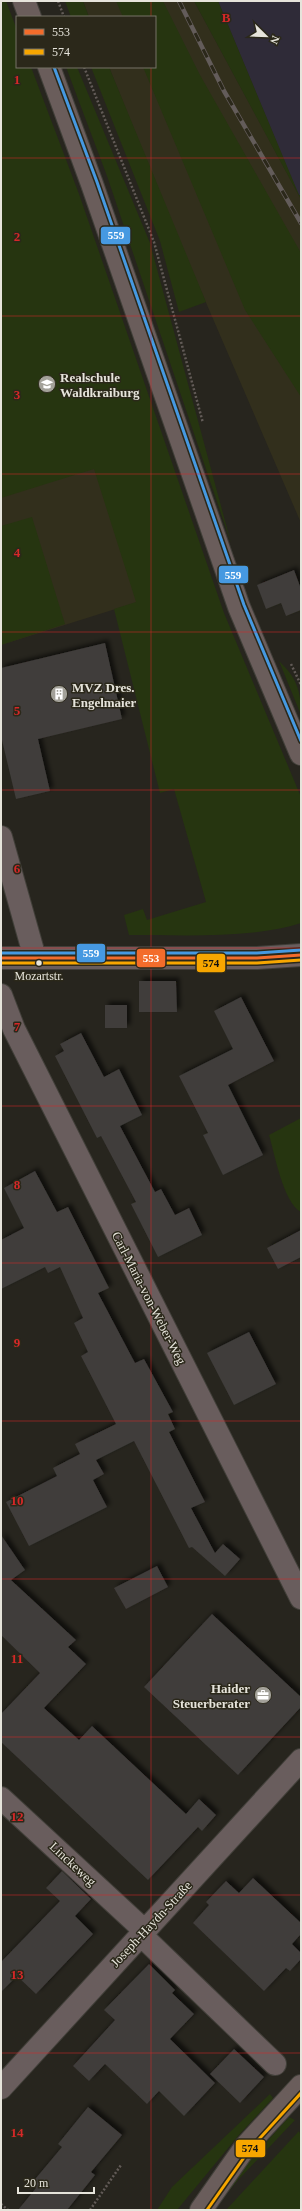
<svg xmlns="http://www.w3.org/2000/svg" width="302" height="2211" font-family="Georgia,serif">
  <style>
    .commercial { fill: #2f2b38 }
    .built { fill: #322f1c }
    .green { fill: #263510 }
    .building { fill: #3f3c3a; filter: url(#shadow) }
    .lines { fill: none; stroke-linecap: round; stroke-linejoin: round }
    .minor-casing { stroke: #413f39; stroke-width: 24 }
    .major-casing { stroke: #413f39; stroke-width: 24 }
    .path { stroke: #625b57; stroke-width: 2.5; stroke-dasharray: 2 2; stroke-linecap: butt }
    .minor { stroke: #695d5d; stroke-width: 22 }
    .major { stroke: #6a5d5b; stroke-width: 22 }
    .rail-casing { stroke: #635c5a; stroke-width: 4.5 }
    .rail { stroke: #2b281a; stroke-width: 3; stroke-dasharray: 9; stroke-linecap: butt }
    .bus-1-casing { stroke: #2b281a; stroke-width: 6 }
    .bus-2-casing { stroke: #2b281a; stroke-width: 6 }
    .bus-3-casing { stroke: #2b281a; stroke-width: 6 }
    .bus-1 { stroke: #f36c2b; stroke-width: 3 }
    .bus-2 { stroke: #f7a600; stroke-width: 3 }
    .bus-3 { stroke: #4699e1; stroke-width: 3 }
    .grid { fill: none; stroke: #d62828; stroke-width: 1; stroke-opacity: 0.55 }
    .bus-dot { fill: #e6e4db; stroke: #2b281a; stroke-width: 1.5 }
    .labels { text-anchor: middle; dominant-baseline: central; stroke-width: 3; stroke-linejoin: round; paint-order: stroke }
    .bus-label { font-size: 12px; fill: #e6e4db; stroke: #2b281a }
    .poi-label { font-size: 13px; font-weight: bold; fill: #e6e4db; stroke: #2b281a; text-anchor: start }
    .street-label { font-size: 13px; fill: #e6e4db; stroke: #2b281a }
    .grid-label { font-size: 13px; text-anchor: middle; font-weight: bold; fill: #d62828; stroke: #2b281a; stroke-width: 3; stroke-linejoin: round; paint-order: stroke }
    .line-badge { stroke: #2b281a; stroke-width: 1.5 }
    .badge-label { font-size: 11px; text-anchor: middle; font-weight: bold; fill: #fff }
    .pale-badge-label { font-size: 11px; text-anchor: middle; font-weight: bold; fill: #111 }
  </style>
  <defs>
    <filter id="shadow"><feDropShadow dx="3.5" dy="-3.5" stdDeviation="2" flood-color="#0009"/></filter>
  </defs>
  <rect width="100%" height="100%" fill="#27251e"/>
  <path class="commercial" d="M218,1H301V195L299,196Z"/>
  <path class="built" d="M83,1H194L301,199V523L173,226L109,67H155V17H89Z
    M1,171L160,595L1,645Z"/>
  <path class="green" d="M1,1H6L17,30V67H31L79,194L224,613L301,797V923C253,939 181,935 129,935L124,915L143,909L147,920L206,902L174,789L160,793L114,609L136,602L94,469L1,498Z
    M65,1H83L89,17H71Z
    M116,1H163L200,75L301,253V397L245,310L143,67H155V17H123Z
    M194,1H218L299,195H301V199L299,196Z
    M66,67H77L150,243L231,543L107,176Z
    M91,67H109L206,302L179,312L160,241Z
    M32,517L65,624L1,645V526Z
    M279,661C297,678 301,691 301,715Z
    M301,1118V1212C283,1202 275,1155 269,1135Z
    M270,2094L273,2098L238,2136L177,2210H157L172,2187Z
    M289,2117L295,2120L239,2179L213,2210L214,2200Z
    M299,2131L301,2137V2210H226Z"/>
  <path class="building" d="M294,570L301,589V610L286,616L281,603L266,609L257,585Z
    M105,643L122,719L38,739L50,791L16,799L1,736V668Z
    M139,981H176L177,1012H139Z
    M241,997L274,1061L228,1085L263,1155L223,1175L203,1135L208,1133L179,1076L233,1049L214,1011Z
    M105,1005H127V1028H105Z
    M81,1033L104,1077L119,1069L142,1115L120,1126L155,1192L161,1189L175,1215L189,1208L202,1235L158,1257L131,1204L136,1202L101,1136L97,1138L55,1056L64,1051L60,1044Z
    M35,1171L57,1212L68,1207L109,1288L98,1293L135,1363L144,1359L173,1412L168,1414L175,1429L169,1432L205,1502L191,1508L215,1553L223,1544L240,1559L225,1576L192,1547L189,1548L134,1441L96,1460L104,1474L93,1480L107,1507L29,1546L6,1502L57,1476L53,1468L80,1454L75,1444L116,1424L81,1356L88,1352L74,1323L83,1318L60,1267L48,1273L45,1267L1,1289V1240L24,1228L4,1188Z
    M301,1230V1257L278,1269L267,1248Z
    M249,1332L276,1384L234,1405L207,1353Z
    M1,1535L25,1570L11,1580L76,1640L68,1647L86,1664L44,1708L79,1740L92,1726L186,1814L199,1799L216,1815L202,1831L198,1827L148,1880L1,1742V1714L40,1673L1,1635Z
    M157,1566L168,1587L126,1609L114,1588Z
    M212,1614L301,1697V1707L238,1775L144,1687Z
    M62,1871L91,1899L75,1916L93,1934L36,1994L17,1976L1,1992V1962L60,1901L46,1888Z
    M253,1878L301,1923V1934L292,1944L301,1953V1959L290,1971L286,1968L264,1991L193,1923L209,1905L206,1902L226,1881L239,1893Z
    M149,1964L175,1990L172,1993L194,2014L170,2039L215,2083L184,2116L159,2091L147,2104L105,2064L89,2081L73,2066L115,2020L104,2010Z
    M234,2049L264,2077L240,2103L210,2074Z
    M88,2107L122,2135L91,2172L95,2175L67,2210H18L36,2188L31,2184L62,2147L58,2144Z"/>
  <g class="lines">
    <defs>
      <path id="minor" d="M1,837L35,958
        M1,958H257L301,955
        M1,995L14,1029L301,1598
        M1,1798L145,1931
        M141,1935L275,2064
        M1,2088L301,1760"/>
      <path id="major" d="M24,1L30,17
        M49,67L92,184L239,607L301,754
        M201,2210L246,2146L301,2086"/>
    </defs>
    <use href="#minor" class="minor-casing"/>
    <use href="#major" class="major-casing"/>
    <path class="path" d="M58,1L64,17
      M84,67L154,242L203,423
      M291,664L301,685
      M1,2204L8,2210
      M90,2210L121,2165"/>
    <use href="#minor" class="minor"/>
    <use href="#major" class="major"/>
    <defs>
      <path id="rail" d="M179,1L224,91L301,223"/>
    </defs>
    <use href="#rail" class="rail-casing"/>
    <use href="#rail" class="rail"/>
    <defs>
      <path id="bus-1" d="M1,958H257L301,955"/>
      <path id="bus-2" d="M1,963H257L301,960
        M207,2210L250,2149L301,2093"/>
      <path id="bus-3" d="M54,67L97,182L244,605L301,741
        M1,953H257L301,950"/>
    </defs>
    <use href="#bus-1" class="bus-1-casing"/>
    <use href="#bus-2" class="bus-2-casing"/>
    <use href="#bus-3" class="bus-3-casing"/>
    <use href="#bus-1" class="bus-1"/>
    <use href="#bus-2" class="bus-2"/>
    <use href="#bus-3" class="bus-3"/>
  </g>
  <path class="grid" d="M151,1V17M151,67V2210M1,158H301M1,316H301M1,474H301M1,632H301M1,790H301M1,948H301M1,1106H301M1,1263H301M1,1421H301M1,1579H301M1,1737H301M1,1895H301M1,2053H301"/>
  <defs>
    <symbol id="school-disc" viewBox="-11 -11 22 22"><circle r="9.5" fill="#a3a199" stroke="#2b281a"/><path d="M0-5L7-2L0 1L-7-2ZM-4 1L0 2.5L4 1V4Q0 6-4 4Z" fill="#fff"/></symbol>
    <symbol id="building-disc" viewBox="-11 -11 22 22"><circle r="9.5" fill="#a3a199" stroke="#2b281a"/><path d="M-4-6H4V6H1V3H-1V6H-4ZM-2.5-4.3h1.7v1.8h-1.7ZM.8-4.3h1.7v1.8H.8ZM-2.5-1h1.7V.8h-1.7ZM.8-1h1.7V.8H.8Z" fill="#fff"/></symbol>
    <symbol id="office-disc" viewBox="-11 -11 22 22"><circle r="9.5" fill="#a3a199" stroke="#2b281a"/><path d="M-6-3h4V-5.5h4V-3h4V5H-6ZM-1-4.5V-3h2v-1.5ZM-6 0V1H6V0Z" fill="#fff"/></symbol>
  </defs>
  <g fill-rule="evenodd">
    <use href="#school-disc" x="37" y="374" width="20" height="20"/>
    <use href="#building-disc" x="49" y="684" width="20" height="20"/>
    <use href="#office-disc" x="253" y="1685" width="20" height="20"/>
  </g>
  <circle class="bus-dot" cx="39" cy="963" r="3.5"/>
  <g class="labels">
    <g class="bus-label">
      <text x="39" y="976">Mozartstr.</text>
    </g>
    <g class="poi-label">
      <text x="60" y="377">Realschule<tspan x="60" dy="15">Waldkraiburg</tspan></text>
      <text x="72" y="687">MVZ Dres.<tspan x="72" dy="15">Engelmaier</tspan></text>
      <text x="250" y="1688" text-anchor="end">Haider<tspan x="250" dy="15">Steuerberater</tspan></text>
    </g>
    <g class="street-label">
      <text transform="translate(149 1298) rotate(63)">Carl-Maria-von-Weber-Weg</text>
      <text transform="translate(73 1864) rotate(43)">Linckeweg</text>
      <text transform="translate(151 1924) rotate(-47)">Joseph-Haydn-Straße</text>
    </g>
  </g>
  <g class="grid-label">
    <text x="226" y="22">B</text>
    <text x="17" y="84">1</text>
    <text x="17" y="241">2</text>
    <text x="17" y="399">3</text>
    <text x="17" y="557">4</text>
    <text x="17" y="715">5</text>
    <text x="17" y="873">6</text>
    <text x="17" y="1031">7</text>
    <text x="17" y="1189">8</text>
    <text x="17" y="1347">9</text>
    <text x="17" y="1505">10</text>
    <text x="17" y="1663">11</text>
    <text x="17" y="1821">12</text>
    <text x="17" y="1979">13</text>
    <text x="17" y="2137">14</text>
  </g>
  <g class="line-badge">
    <rect x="100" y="226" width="31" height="19" rx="4" fill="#4699e1"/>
    <rect x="218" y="565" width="31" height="19" rx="4" fill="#4699e1"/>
    <rect x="76" y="943" width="30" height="20" rx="4" fill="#4699e1"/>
    <rect x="136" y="948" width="30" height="20" rx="4" fill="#f36c2b"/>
    <rect x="196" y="953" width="30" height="20" rx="4" fill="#f7a600"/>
    <rect x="235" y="2139" width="31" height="19" rx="4" fill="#f7a600"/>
  </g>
  <g class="badge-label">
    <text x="116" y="239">559</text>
    <text x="233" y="579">559</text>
    <text x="91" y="957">559</text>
    <text x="151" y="962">553</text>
  </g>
  <g class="pale-badge-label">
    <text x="211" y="967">574</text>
    <text x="250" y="2152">574</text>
  </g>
  <rect width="302" height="2211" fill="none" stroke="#e6e4db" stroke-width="4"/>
  <rect x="16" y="16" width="140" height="52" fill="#2b281a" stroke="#767367"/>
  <rect x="24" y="29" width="20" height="6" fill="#f36c2b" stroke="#767367"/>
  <text x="52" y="36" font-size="12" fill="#e6e4db">553</text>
  <rect x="24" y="49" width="20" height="6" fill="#f7a600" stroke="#767367"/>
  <text x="52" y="56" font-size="12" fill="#e6e4db">574</text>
  <g transform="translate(266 36) rotate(113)" stroke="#2b281a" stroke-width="3" paint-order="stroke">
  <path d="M0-3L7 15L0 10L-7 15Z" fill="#e6e4db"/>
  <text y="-6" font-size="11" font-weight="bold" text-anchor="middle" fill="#e6e4db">N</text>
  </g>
  <path d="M18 2187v6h76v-6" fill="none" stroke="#e6e4db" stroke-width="2"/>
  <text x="24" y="2187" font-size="12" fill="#e6e4db" stroke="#2b281a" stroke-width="3" paint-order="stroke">20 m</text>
</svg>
